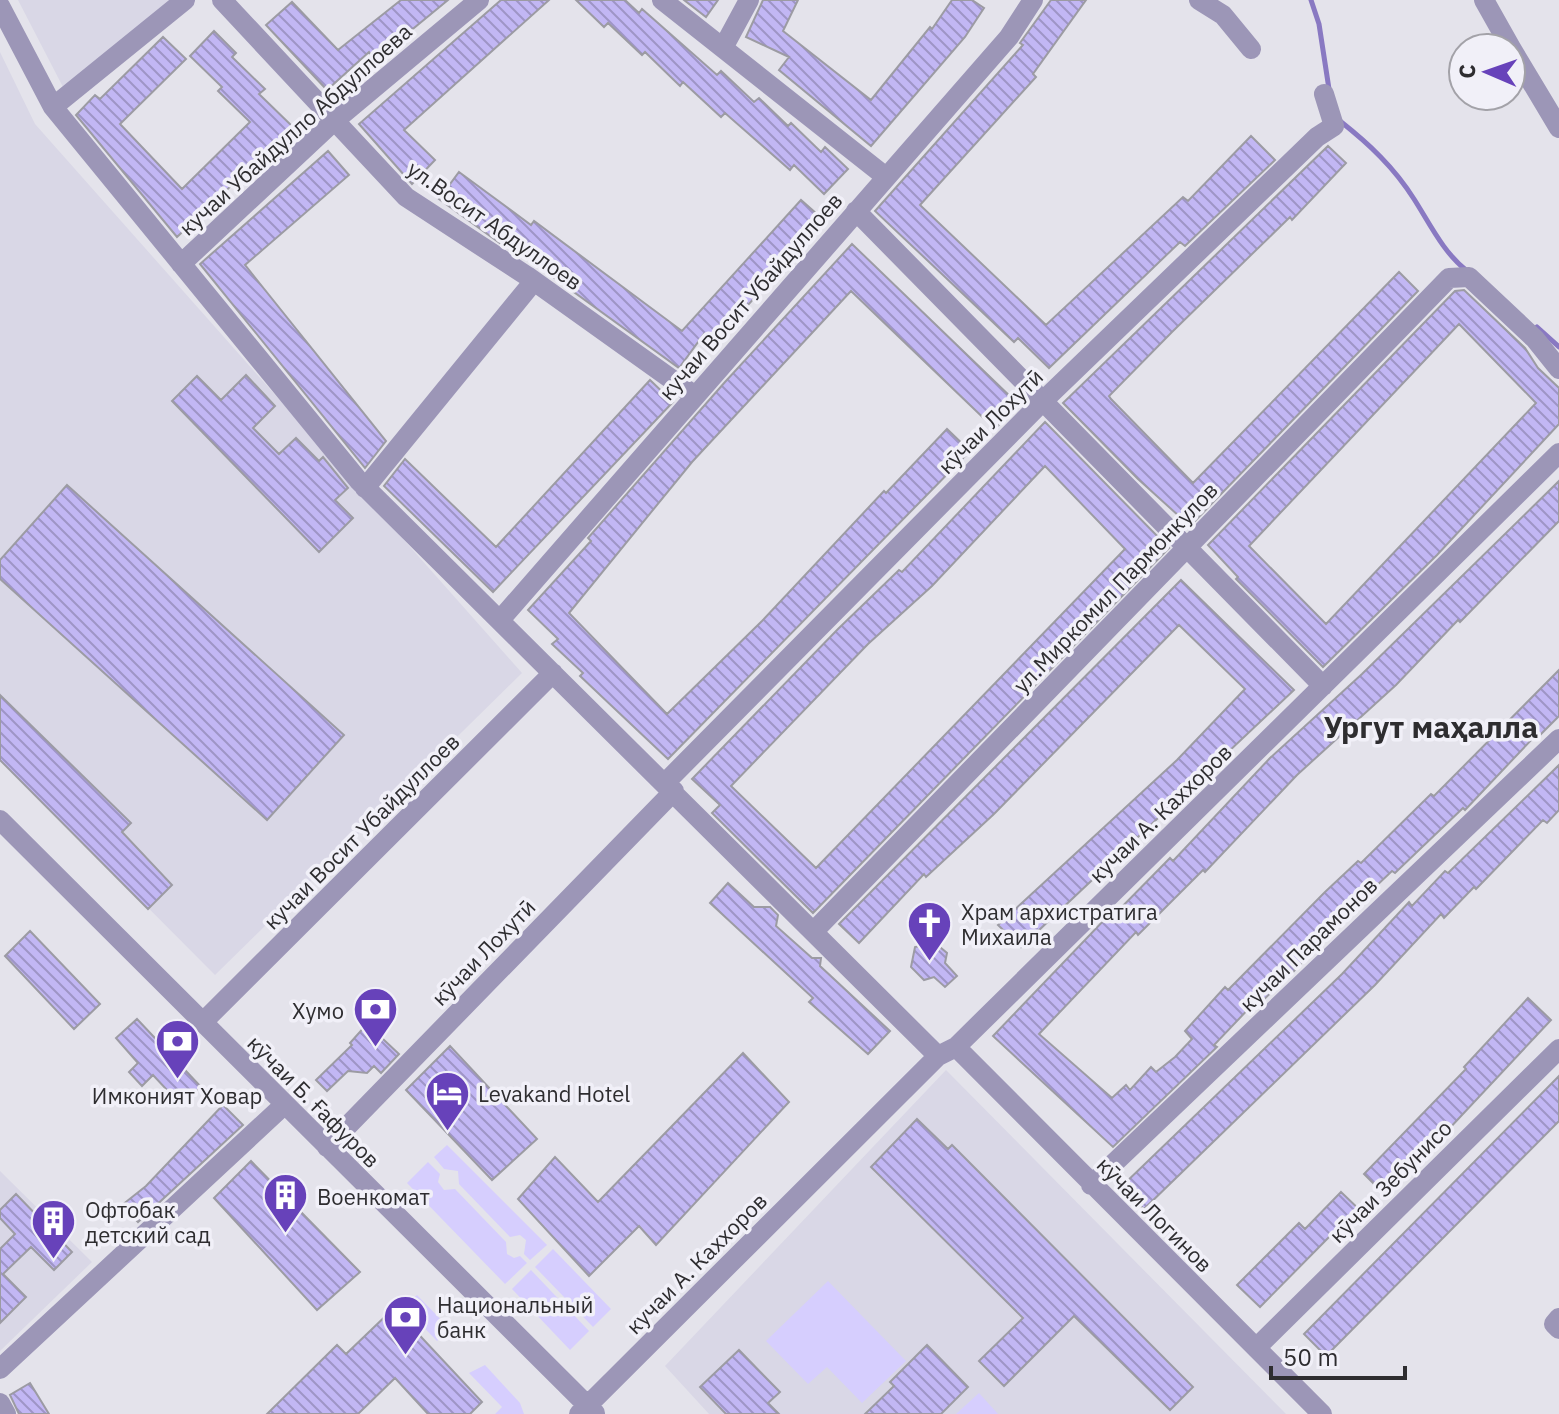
<svg xmlns="http://www.w3.org/2000/svg" width="1559" height="1414" font-family="'IBM Plex Sans',sans-serif">
  <style>
    .built { fill: #d9d7e6 }
    .grass { fill: #d6cefe }
    .lines { fill: none; stroke-linecap: round; stroke-linejoin: round }
    .stream { stroke: #8979c2; stroke-width: 5 }
    .building { fill: url(#building-back-hatch); stroke: #9c9ba3; stroke-width: 2; fill-rule: evenodd }
    .minor { stroke: #9c96b7; stroke-width: 20 }
    .labels { text-anchor: middle; dominant-baseline: central; stroke-width: 7; stroke-linejoin: round; paint-order: stroke }
    .street-label { font-size: 22px; fill: #2e2d30; stroke: #f1f0f8 }
    .poi-label { font-size: 22px; fill: #2e2d30; stroke: #f1f0f8; text-anchor: start }
    .district-label { font-size: 30px; font-weight: bold; fill: #2e2d30; stroke: #f1f0f8 }
  </style>
  <defs>
    <pattern id="building-back-hatch" width="6" height="6" patternUnits="userSpaceOnUse" patternTransform="scale(2)"><rect width="6" height="6" fill="#c2b7f4"/><path d="M-1 5l2 2M0 0l6 6M5-1l2 2" fill="none" stroke="#9e95c6"/></pattern>
  </defs>
  <rect width="100%" height="100%" fill="#e4e3eb"/>
  <path class="built" d="M18,0H175L64,89Z
    M0,52L35,124L522,673L215,975L0,759Z
    M946,1070L1286,1414H709L665,1366Z
    M0,1171L92,1262L0,1351Z"/>
  <path class="grass" d="M447,1145L547,1245L530,1260L524,1254L526,1240L520,1235L510,1237L459,1184L458,1171L444,1169L434,1157Z
    M428,1162L440,1174L438,1182L444,1190L455,1189L506,1242L507,1254L514,1258L520,1256L527,1263L505,1284L407,1183Z
    M553,1249L611,1309L593,1327L535,1267Z
    M531,1270L589,1331L570,1350L512,1289Z
    M828,1281L906,1361L862,1403L827,1367L808,1384L766,1341Z
    M417,1295L450,1329L437,1341L404,1307Z
    M485,1365L520,1403L524,1414H495L502,1407L469,1373Z
    M979,1393L998,1414H956Z"/>
  <g class="lines">
    <path class="stream" d="M1311,0L1319,24L1329,89
      M1340,121C1369,144 1394,167 1414,199C1430,224 1443,252 1467,271
      M1537,327L1559,347"/>
  </g>
  <path class="building" d="M401,0H448L375,60L369,52L327,90L266,25L292,2L338,50Z
    M501,0H549L404,130L435,160L412,184L359,124Z
    M576,0H625L639,13L642,9L717,75L721,71L754,102L759,98L788,126L791,123L821,152L825,147L848,169L824,194L794,165L790,170L725,113L721,117L683,82L680,86L645,52L642,55L608,23L604,27Z
    M684,0H718L706,17Z
    M763,0H798L783,31L871,100L930,27L932,29L952,0H972L984,8L965,37L871,146L779,70L789,57L746,37Z
    M1051,0H1086L1033,74L1036,77L920,205L1046,325L1183,197L1188,201L1251,136L1275,160L1185,246L1180,242L1049,368L1018,338L1014,342L875,211L1023,45L1020,43Z
    M214,31L236,53L232,57L265,89L259,94L293,127L177,237L76,115L95,95L100,99L163,37L186,59L120,124L182,189L250,122L218,91L222,87L190,56Z
    M1328,146L1346,163L1292,220L1290,217L1172,332L1109,396L1111,399L1193,483L1399,272L1418,291L1190,526L1138,479L1063,403Z
    M328,151L349,175L245,265L386,441L365,468L200,264Z
    M459,172L531,225L534,221L682,331L801,200L825,221L714,342L704,334L679,368L506,243L504,246L439,199Z
    M852,244L1018,404L995,429L851,291L692,462L569,613L667,714L762,621L884,491L886,493L947,429L970,451L668,759L580,676L583,673L552,644L558,639L528,610L591,541L588,538L725,382Z
    M1464,290L1525,348L1538,368L1559,388V424L1437,555L1323,667L1236,579L1238,577L1208,545L1455,291ZM1459,324L1536,403L1326,624L1249,546Z
    M246,375L275,406L253,428L279,454L296,438L319,461L323,457L348,488L335,500L353,518L319,552L172,401L197,376L221,400Z
    M650,380L673,402L493,592L384,486L405,459L496,547Z
    M1045,422L1169,548L813,913L712,813L720,805L692,779L838,629L899,570L902,572ZM1045,466L1125,549L816,868L731,786L868,644L932,586Z
    M1559,481V521L1460,622L1458,620L1396,685L1297,775L1205,872L1203,870L1138,935L1136,932L1039,1034L1112,1098L1126,1085L1130,1090L1151,1067L1156,1072L1175,1057L1192,1039L1185,1031L1225,987L1228,990L1325,892L1358,861L1361,863L1431,794L1434,796L1559,670V716L1537,738L1535,736L1465,810L1463,808L1395,873L1392,871L1355,906L1294,971L1259,1004L1256,1001L1214,1045L1217,1047L1113,1147L993,1036L1106,918L1109,920L1170,858L1173,861L1270,758L1362,674Z
    M67,485L344,735L267,820L0,579V560Z
    M1181,580L1294,690L1021,947L998,925L1177,760L1245,689L1179,625L994,814L926,877L924,874L859,943L839,924Z
    M0,695L131,823L122,832L172,885L148,909L0,760Z
    M1559,765V810L1547,823L1543,820L1476,889L1474,887L1444,918L1441,914L1375,985L1144,1209L1121,1187L1342,974L1409,902L1412,906L1445,871L1448,873Z
    M728,883L754,907H770L778,915L776,926L812,958H821L820,966L890,1031L868,1054L809,1002L813,998L710,903Z
    M30,931L100,1004L74,1029L5,956Z
    M935,943L947,953L945,963L957,976L945,987L934,977L924,980L911,967L915,947Z
    M1528,998L1551,1020L1386,1196L1364,1174L1466,1069L1464,1067Z
    M137,1019L201,1087L180,1104L153,1075L142,1086L129,1072L138,1063L116,1038Z
    M367,1024L399,1054L381,1073L374,1066L367,1073L348,1071L327,1091L316,1080L352,1045L350,1043Z
    M450,1046L537,1139L492,1180L406,1090Z
    M743,1053L789,1102L656,1245L639,1226L589,1276L518,1199L555,1157L598,1202Z
    M1559,1076V1121L1326,1356L1304,1334Z
    M223,1105L243,1125L138,1222L122,1205L146,1186Z
    M917,1119L948,1149L952,1145L1193,1387L1170,1410L1074,1316L1004,1386L979,1361L1023,1318L871,1167Z
    M251,1161L360,1272L317,1310L214,1198Z
    M1341,1192L1364,1214L1340,1238L1334,1232L1260,1307L1237,1285L1299,1223L1305,1229Z
    M16,1194L72,1252L54,1270L31,1247L3,1274L26,1297L0,1323V1249L15,1234L0,1218V1210Z
    M394,1308L482,1402L470,1414H428L395,1378L358,1414H267L337,1345L346,1354Z
    M927,1345L968,1387L941,1414H865L894,1386L890,1382Z
    M739,1350L780,1392L768,1403L779,1414H726L700,1387Z
    M30,1383L49,1414H19L10,1395Z"/>
  <g class="lines">
    <path class="minor" d="M222,0L406,197L527,276L695,396
      M662,0L886,177
      M1199,0L1223,15L1251,49
      M1484,0L1511,48
      M0,6L53,107L359,481L938,1056
      M723,48L749,0
      M1511,48L1559,128
      M53,107L185,0
      M856,211L1323,686
      M181,264L333,122L479,0
      M365,488L534,281
      M500,620L1009,37L1033,0
      M665,783L1043,401L1317,137L1334,126L1324,94
      M0,820L595,1413
      M815,930L1449,278L1469,277L1535,339L1559,369
      M202,1023L553,673
      M956,1047L1322,1414
      M327,1147L674,791
      M1091,1185L1559,739
      M1559,1318L1554,1324L1559,1329
      M1256,1348L1559,1049
      M0,1369L284,1105
      M0,1403L6,1414
      M579,1414L938,1056L956,1047L1559,453"/>
  </g>
  <defs>
    <symbol id="church-pin" viewBox="-11 -11 22 30"><path d="M0 17L-7.5 6A9.5 9.5 0 1 1 7.5 6Z" fill="#6742ba" stroke="#f1f0f8"/><path d="M-1.2-6h2.4v3.5h3.3v2.4h-3.3V6h-2.4V-.1h-3.3v-2.4h3.3Z" fill="#fff"/></symbol>
    <symbol id="bank-pin" viewBox="-11 -11 22 30"><path d="M0 17L-7.5 6A9.5 9.5 0 1 1 7.5 6Z" fill="#6742ba" stroke="#f1f0f8"/><path d="M-6-4H6V4H-6ZM0-2.3a2.3 2.3 0 1 0 0 4.6a2.3 2.3 0 1 0 0-4.6Z" fill="#fff"/></symbol>
    <symbol id="hotel-pin" viewBox="-11 -11 22 30"><path d="M0 17L-7.5 6A9.5 9.5 0 1 1 7.5 6Z" fill="#6742ba" stroke="#f1f0f8"/><path d="M-6-4.5h1.5V1H6V5H4.5V3h-9V5H-6ZM-4 0a1.8 1.8 0 1 1 3.6 0ZM.5 0V-2.5h3Q6-2.5 6 0Z" fill="#fff"/></symbol>
    <symbol id="building-pin" viewBox="-11 -11 22 30"><path d="M0 17L-7.5 6A9.5 9.5 0 1 1 7.5 6Z" fill="#6742ba" stroke="#f1f0f8"/><path d="M-4-6H4V6H1V3H-1V6H-4ZM-2.5-4.3h1.7v1.8h-1.7ZM.8-4.3h1.7v1.8H.8ZM-2.5-1h1.7V.8h-1.7ZM.8-1h1.7V.8H.8Z" fill="#fff"/></symbol>
  </defs>
  <g fill-rule="evenodd">
    <use href="#church-pin" x="904" y="898" width="51" height="69"/>
    <use href="#bank-pin" x="350" y="984" width="51" height="69"/>
    <use href="#bank-pin" x="152" y="1016" width="51" height="69"/>
    <use href="#hotel-pin" x="422" y="1068" width="51" height="69"/>
    <use href="#building-pin" x="260" y="1170" width="51" height="69"/>
    <use href="#building-pin" x="28" y="1196" width="51" height="69"/>
    <use href="#bank-pin" x="380" y="1292" width="51" height="69"/>
  </g>
  <g class="labels">
    <g class="street-label">
      <text transform="translate(295 129) rotate(-42)">кучаи Убайдулло Абдуллоева</text>
      <text transform="translate(495 225) rotate(35)">ул.Восит Абдуллоев</text>
      <text transform="translate(750 296) rotate(-49)">кучаи Восит Убайдуллоев</text>
      <text transform="translate(990 421) rotate(-45)">кӯчаи Лохутӣ</text>
      <text transform="translate(1115 587) rotate(-46)">ул.Миркомил Пармонкулов</text>
      <text transform="translate(1160 813) rotate(-44)">кучаи А. Каххоров</text>
      <text transform="translate(361 831) rotate(-45)">кучаи Восит Убайдуллоев</text>
      <text transform="translate(1308 944) rotate(-44)">кучаи Парамонов</text>
      <text transform="translate(483 952) rotate(-46)">кӯчаи Лохутӣ</text>
      <text transform="translate(314 1101) rotate(45)">кӯчаи Б. Ғафуров</text>
      <text transform="translate(1390 1181) rotate(-45)">кӯчаи Зебунисо</text>
      <text transform="translate(1155 1214) rotate(45)">кӯчаи Логинов</text>
      <text transform="translate(696 1263) rotate(-45)">кучаи А. Каххоров</text>
    </g>
    <g class="poi-label">
      <text x="961" y="911">Храм архистратига<tspan x="961" dy="25">Михаила</tspan></text>
      <text x="344" y="1010" text-anchor="end">Хумо</text>
      <text x="478" y="1093">Levakand Hotel</text>
      <text x="177" y="1095" text-anchor="middle">Имконият Ховар</text>
      <text x="317" y="1196">Военкомат</text>
      <text x="85" y="1209">Офтобак<tspan x="85" dy="25">детский сад</tspan></text>
      <text x="437" y="1304">Национальный<tspan x="437" dy="25">банк</tspan></text>
    </g>
    <g class="district-label">
      <text x="1431" y="726">Ургут маҳалла</text>
    </g>
  </g>
  <g transform="translate(1487 72) rotate(272)"><circle r="38" fill="#f1f0f8" stroke="#a3a2a8" stroke-width="2"/>
  <path d="M0-6L14 30L0 20L-14 30Z" fill="#6742ba"/>
  <text y="-12" font-size="22" font-weight="bold" text-anchor="middle" fill="#2e2d30">С</text>
  </g>
  <path d="M1271 1366v12h134v-12" fill="none" stroke="#2e2d30" stroke-width="4"/>
  <text x="1283" y="1366" font-size="24" fill="#2e2d30" stroke="#f1f0f8" stroke-width="6" paint-order="stroke">50 m</text>
</svg>
